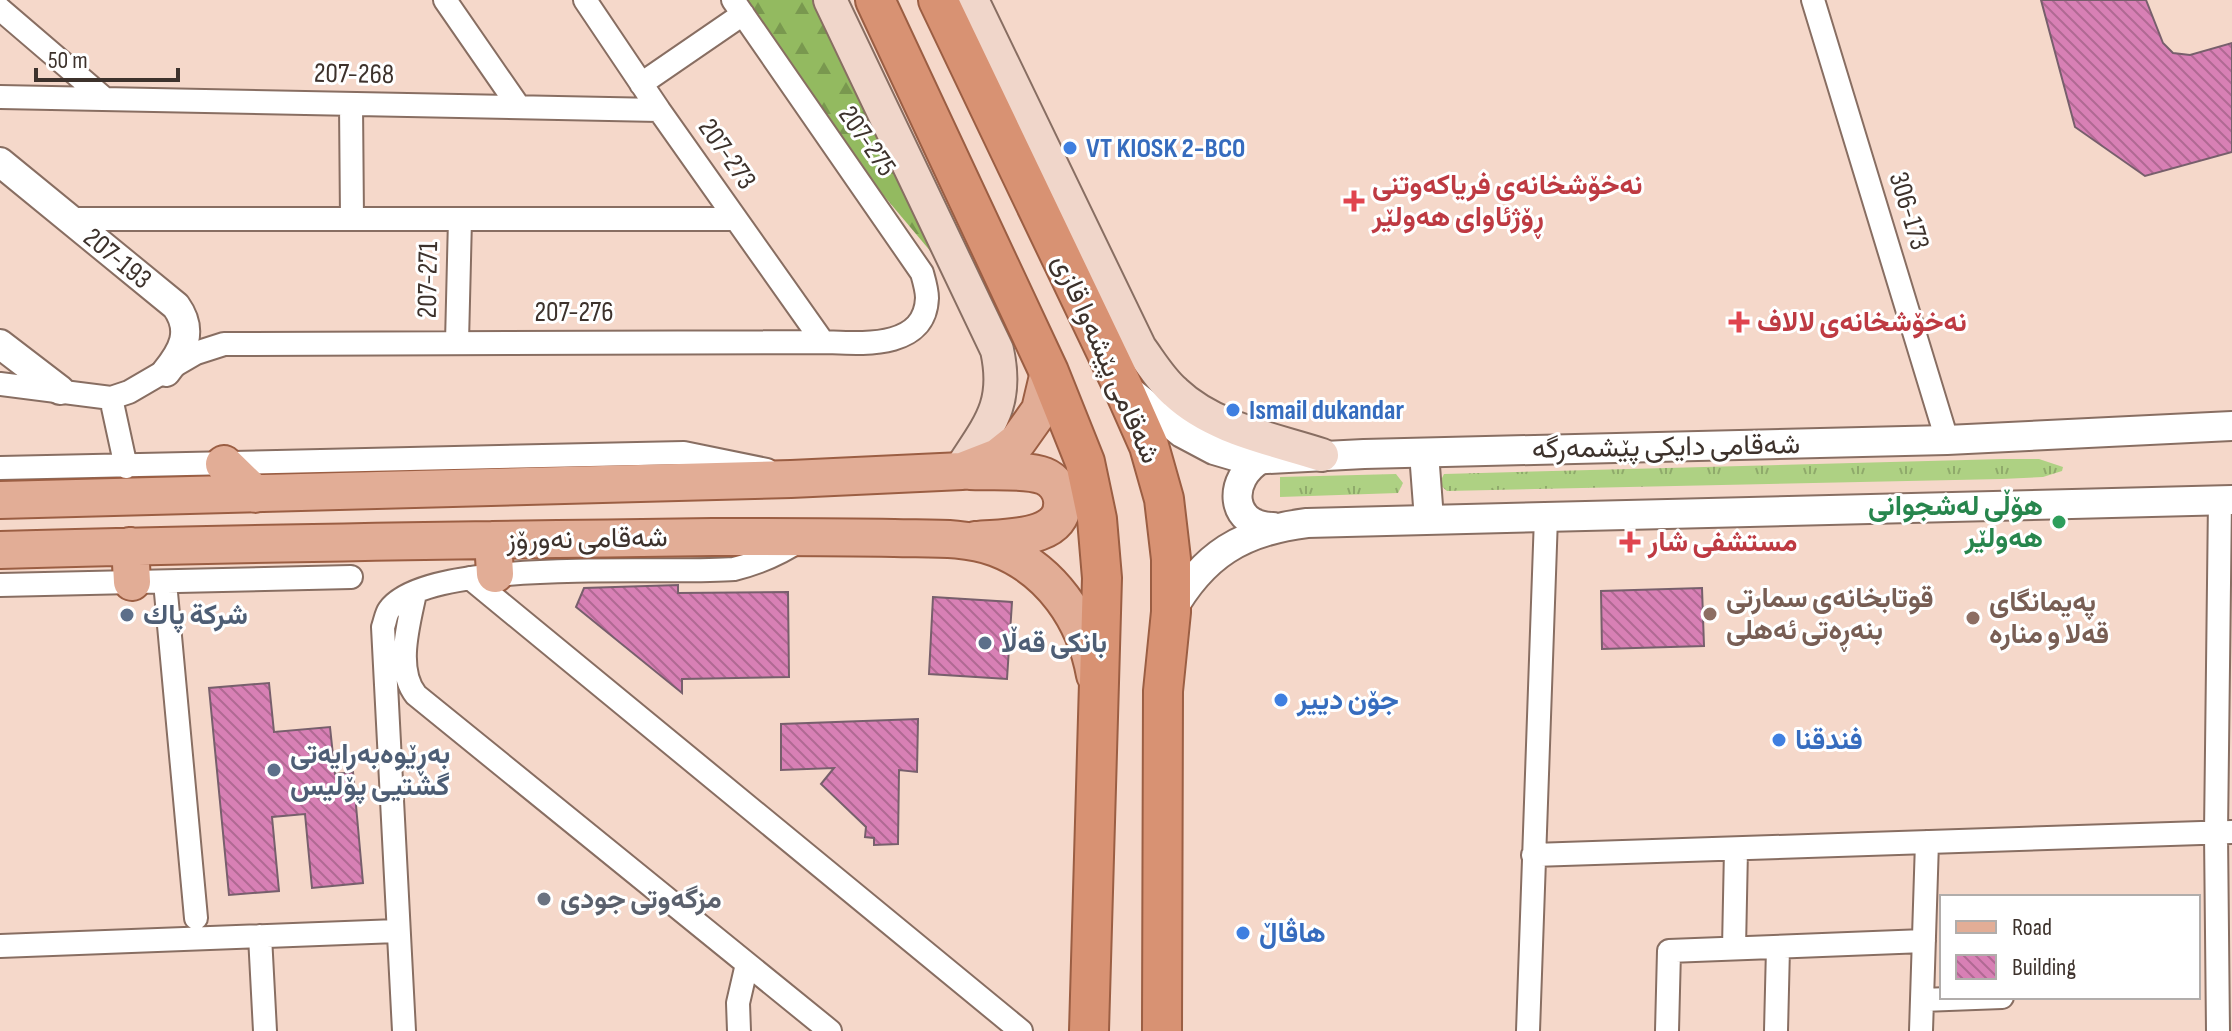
<svg xmlns="http://www.w3.org/2000/svg" width="2232" height="1031" font-family="'Sofia Sans Condensed',Vazirmatn,sans-serif">
  <style>
    .grass { fill: url(#grass-tufts) }
    .forest { fill: url(#forest-firs) }
    .building { fill: url(#building-back-hatch); stroke: #775f6c; stroke-width: 2 }
    .lines { fill: none; stroke-linecap: round; stroke-linejoin: round }
    .minor-casing { stroke: #886e62; stroke-width: 26 }
    .tertiary-casing { stroke: #886e62; stroke-width: 32 }
    .secondary-casing { stroke: #886e62; stroke-width: 36 }
    .primary-casing { stroke: #9b5e43; stroke-width: 40 }
    .trunk-casing { stroke: #9b5e43; stroke-width: 42 }
    .minor { stroke: #fff; stroke-width: 22 }
    .tertiary { stroke: #fff; stroke-width: 28 }
    .secondary { stroke: #f0d6ca; stroke-width: 32 }
    .primary { stroke: #e2ad96; stroke-width: 36 }
    .trunk { stroke: #d89273; stroke-width: 38 }
    .shop-dot { fill: #3f7fe0; stroke: #fff; stroke-width: 3 }
    .health-dot { fill: #e0444e; stroke: #fff; stroke-width: 3 }
    .leisure-dot { fill: #2e9e5b; stroke: #fff; stroke-width: 3 }
    .education-dot { fill: #8d6e63; stroke: #fff; stroke-width: 3 }
    .service-dot { fill: #5c6f8a; stroke: #fff; stroke-width: 3 }
    .worship-dot { fill: #6b7280; stroke: #fff; stroke-width: 3 }
    .labels { text-anchor: middle; dominant-baseline: central; stroke-width: 6; stroke-linejoin: round; paint-order: stroke }
    .street-label { font-size: 28px; fill: #3d322c; stroke: #fff }
    .shop-label { font-size: 28px; font-weight: bold; fill: #366cbe; stroke: #fff; text-anchor: start }
    .health-label { font-size: 28px; font-weight: bold; fill: #be3a42; stroke: #fff; text-anchor: start }
    .leisure-label { font-size: 28px; font-weight: bold; fill: #27864d; stroke: #fff; text-anchor: end }
    .education-label { font-size: 28px; font-weight: bold; fill: #785e54; stroke: #fff; text-anchor: start }
    .service-label { font-size: 28px; font-weight: bold; fill: #4e5e75; stroke: #fff; text-anchor: start }
    .worship-label { font-size: 28px; font-weight: bold; fill: #5b616d; stroke: #fff; text-anchor: start }
  </style>
  <defs>
    <pattern id="grass-tufts" width="24" height="20" patternUnits="userSpaceOnUse" patternTransform="scale(2)"><rect width="24" height="20" fill="#aed183"/><path d="M3 7l-1-3M5 7V3M7 7l1-3M15 17l-1-3M17 17v-4M19 17l1-3" fill="none" stroke="#8faa6b"/></pattern>
    <pattern id="forest-firs" width="22" height="20" patternUnits="userSpaceOnUse" patternTransform="scale(2)"><rect width="22" height="20" fill="#93ba60"/><path d="M5 1l3.5 6h-7zM16 11l3.5 6h-7z" fill="#79984f"/></pattern>
    <pattern id="building-back-hatch" width="6" height="6" patternUnits="userSpaceOnUse" patternTransform="scale(2)"><rect width="6" height="6" fill="#d880b5"/><path d="M-1 5l2 2M0 0l6 6M5-1l2 2" fill="none" stroke="#b06993"/></pattern>
  </defs>
  <rect width="100%" height="100%" fill="#f5d8ca"/>
  <path class="grass" d="M2003,459H2039L2063,467L2062,471L2043,477L2002,479L1447,491L1439,484L1444,474Z
    M1396,474L1403,483L1398,493L1280,497V477Z"/>
  <path class="forest" d="M747,0H815L937,259L874,184Z"/>
  <path class="building" d="M2041,0H2146L2163,43L2173,53L2190,55L2232,43V152L2145,176L2075,127Z
    M678,585V593L788,592L789,677L682,679V693L576,607L584,588Z
    M1702,588L1704,646L1602,649L1601,591Z
    M933,597L1012,602L1007,679L929,674Z
    M269,683L274,732L330,727L335,774L353,772L363,883L312,888L305,814L272,817L279,891L229,895L209,688Z
    M918,719L917,772L899,770L898,844L874,845V838L865,837L866,827L821,784L834,768L781,770V724Z"/>
  <g class="lines">
    <defs>
      <path id="minor" d="M445,0L519,107
        M585,0L659,110L823,342
        M1813,0L1947,440
        M0,9L105,99
        M641,84L743,14
        M0,97L659,110
        M351,104L352,219
        M69,219H736
        M457,342L460,219
        M0,384L111,398L129,392L196,353L224,344L823,342C858,343 925,351 927,298C927,290 924,280 922,273L733,0
        M111,398L126,467
        M0,468L684,453L767,470
        M470,578L1021,1031
        M165,582L196,918
        M0,585L351,577
        M415,593C409,623 395,669 416,695L830,1031
        M1533,855L2232,832
        M260,936L265,1031
        M0,946L397,931
        M1734,948L1736,849
        M1922,1000L2002,997
        M404,1031L383,627C385,622 386,614 389,610C428,556 665,575 734,569C759,563 780,554 802,539
        M739,1031L738,1003L747,964
        M1528,1031L1546,517
        M1667,1031L1669,951L1924,941
        M1776,1031L1778,948
        M1921,1031L1927,842
        M2218,1031L2216,833L2220,500"/>
      <g id="tertiary">
        <path id="s1" d="M0,162L176,306C194,331 183,351 166,372"/>
        <path d="M0,344L60,390"/>
        <path d="M1127,389L1182,433L1214,450L1248,460L1364,454L1947,440L2232,426"/>
        <path d="M1424,453L1429,519"/>
        <path d="M1261,459C1227,479 1229,526 1273,527"/>
        <path d="M1171,612C1203,555 1242,531 1307,523L2232,500"/>
      </g>
      <path id="secondary" d="M830,0L997,350C1009,405 989,425 960,470
        M972,0L1140,348C1151,363 1161,380 1175,392C1214,429 1273,439 1322,455"/>
      <path id="primary" d="M224,464L255,494
        M970,471C990,472 1027,469 1044,476C1054,480 1061,490 1062,500C1066,541 1003,537 976,540
        M0,500L791,479L962,471L998,457L1018,441L1040,410L1049,372
        M493,540L495,574
        M130,546L132,582
        M0,550C238,543 475,540 713,537C774,537 834,537 894,538C928,539 964,536 996,548C1051,569 1085,619 1095,675"/>
      <path id="trunk" d="M875,0L1049,372L1085,462L1097,519L1102,578L1089,1031
        M938,0L1122,385L1149,446L1164,499L1171,559V612L1163,691L1162,1031"/>
    </defs>
    <use href="#minor" class="minor-casing"/>
    <use href="#tertiary" class="tertiary-casing"/>
    <use href="#secondary" class="secondary-casing"/>
    <use href="#primary" class="primary-casing"/>
    <use href="#trunk" class="trunk-casing"/>
    <use href="#minor" class="minor"/>
    <use href="#tertiary" class="tertiary"/>
    <use href="#secondary" class="secondary"/>
    <use href="#primary" class="primary"/>
    <use href="#trunk" class="trunk"/>
  </g>
  <g class="shop-dot">
    <circle cx="1070" cy="148" r="8"/>
    <circle cx="1233" cy="410" r="8"/>
    <circle cx="1281" cy="700" r="8"/>
    <circle cx="1779" cy="740" r="8"/>
    <circle cx="1243" cy="933" r="8"/>
  </g>
  <g class="health-dot">
    <path d="M1350 189h8v8h8v8h-8v8h-8v-8h-8v-8h8z"/>
    <path d="M1735 310h8v8h8v8h-8v8h-8v-8h-8v-8h8z"/>
    <path d="M1626 530h8v8h8v8h-8v8h-8v-8h-8v-8h8z"/>
  </g>
  <circle class="leisure-dot" cx="2059" cy="522" r="8"/>
  <g class="education-dot">
    <circle cx="1710" cy="614" r="8"/>
    <circle cx="1973" cy="618" r="8"/>
  </g>
  <g class="service-dot">
    <circle cx="127" cy="615" r="8"/>
    <circle cx="985" cy="643" r="8"/>
    <circle cx="274" cy="770" r="8"/>
  </g>
  <circle class="worship-dot" cx="544" cy="899" r="8"/>
  <g class="labels">
    <g class="street-label">
      <text transform="translate(354 74) rotate(1)">207-268</text>
      <text transform="translate(867 141) rotate(55)">207-275</text>
      <text transform="translate(727 154) rotate(55)">207-273</text>
      <text transform="translate(1909 211) rotate(73)">306-173</text>
      <text stroke="none"><textPath href="#s1" startOffset="152">207-193</textPath></text>
      <text transform="translate(428 280) rotate(-89)">207-271</text>
      <text x="574" y="312">207-276</text>
      <text transform="translate(1106 359) rotate(66)">شەقامی پێشەوا قازی</text>
      <text transform="translate(1666 447) rotate(-1)">شەقامی دایکی پێشمەرگە</text>
      <text transform="translate(587 539) rotate(-1)">شەقامی نەورۆز</text>
    </g>
    <g class="shop-label">
      <text x="1086" y="148">VT KIOSK 2-BC0</text>
      <text x="1249" y="410">Ismail dukandar</text>
      <text x="1297" y="700">جۆن دییر</text>
      <text x="1795" y="740">فندقنا</text>
      <text x="1259" y="933">هاڤاڵ</text>
    </g>
    <g class="health-label">
      <text x="1372" y="185">نەخۆشخانەی فریاکەوتنی<tspan x="1372" dy="32">ڕۆژئاوای هەولێر</tspan></text>
      <text x="1757" y="322">نەخۆشخانەی لالاف</text>
      <text x="1648" y="542">مستشفى شار</text>
    </g>
    <g class="leisure-label">
      <text x="2043" y="506">هۆڵی لەشجوانی<tspan x="2043" dy="32">هەولێر</tspan></text>
    </g>
    <g class="education-label">
      <text x="1726" y="598">قوتابخانەی سمارتی<tspan x="1726" dy="32">بنەڕەتی ئەهلی</tspan></text>
      <text x="1989" y="602">پەیمانگای<tspan x="1989" dy="32">قەلا و منارە</tspan></text>
    </g>
    <g class="service-label">
      <text x="143" y="615">شركة پاك</text>
      <text x="1001" y="643">بانکی قەڵا</text>
      <text x="290" y="754">بەڕێوەبەرایەتی<tspan x="290" dy="32">گشتیی پۆلیس</tspan></text>
    </g>
    <g class="worship-label">
      <text x="560" y="899">مزگەوتی جودی</text>
    </g>
  </g>
  <rect x="1940" y="895" width="260" height="104" fill="#ffffff" stroke="#b1adab" stroke-width="2"/>
  <rect x="1956" y="921" width="40" height="12" fill="#e2ad96" stroke="#b1adab" stroke-width="2"/>
  <text x="2012" y="935" font-size="24" fill="#3d322c">Road</text>
  <rect x="1956" y="955" width="40" height="24" fill="url(#building-back-hatch)" stroke="#b1adab" stroke-width="2"/>
  <text x="2012" y="975" font-size="24" fill="#3d322c">Building</text>
  <path d="M36 68v12h142v-12" fill="none" stroke="#3d322c" stroke-width="4"/>
  <text x="48" y="68" font-size="24" fill="#3d322c" stroke="#ffffff" stroke-width="6" paint-order="stroke">50 m</text>
</svg>
